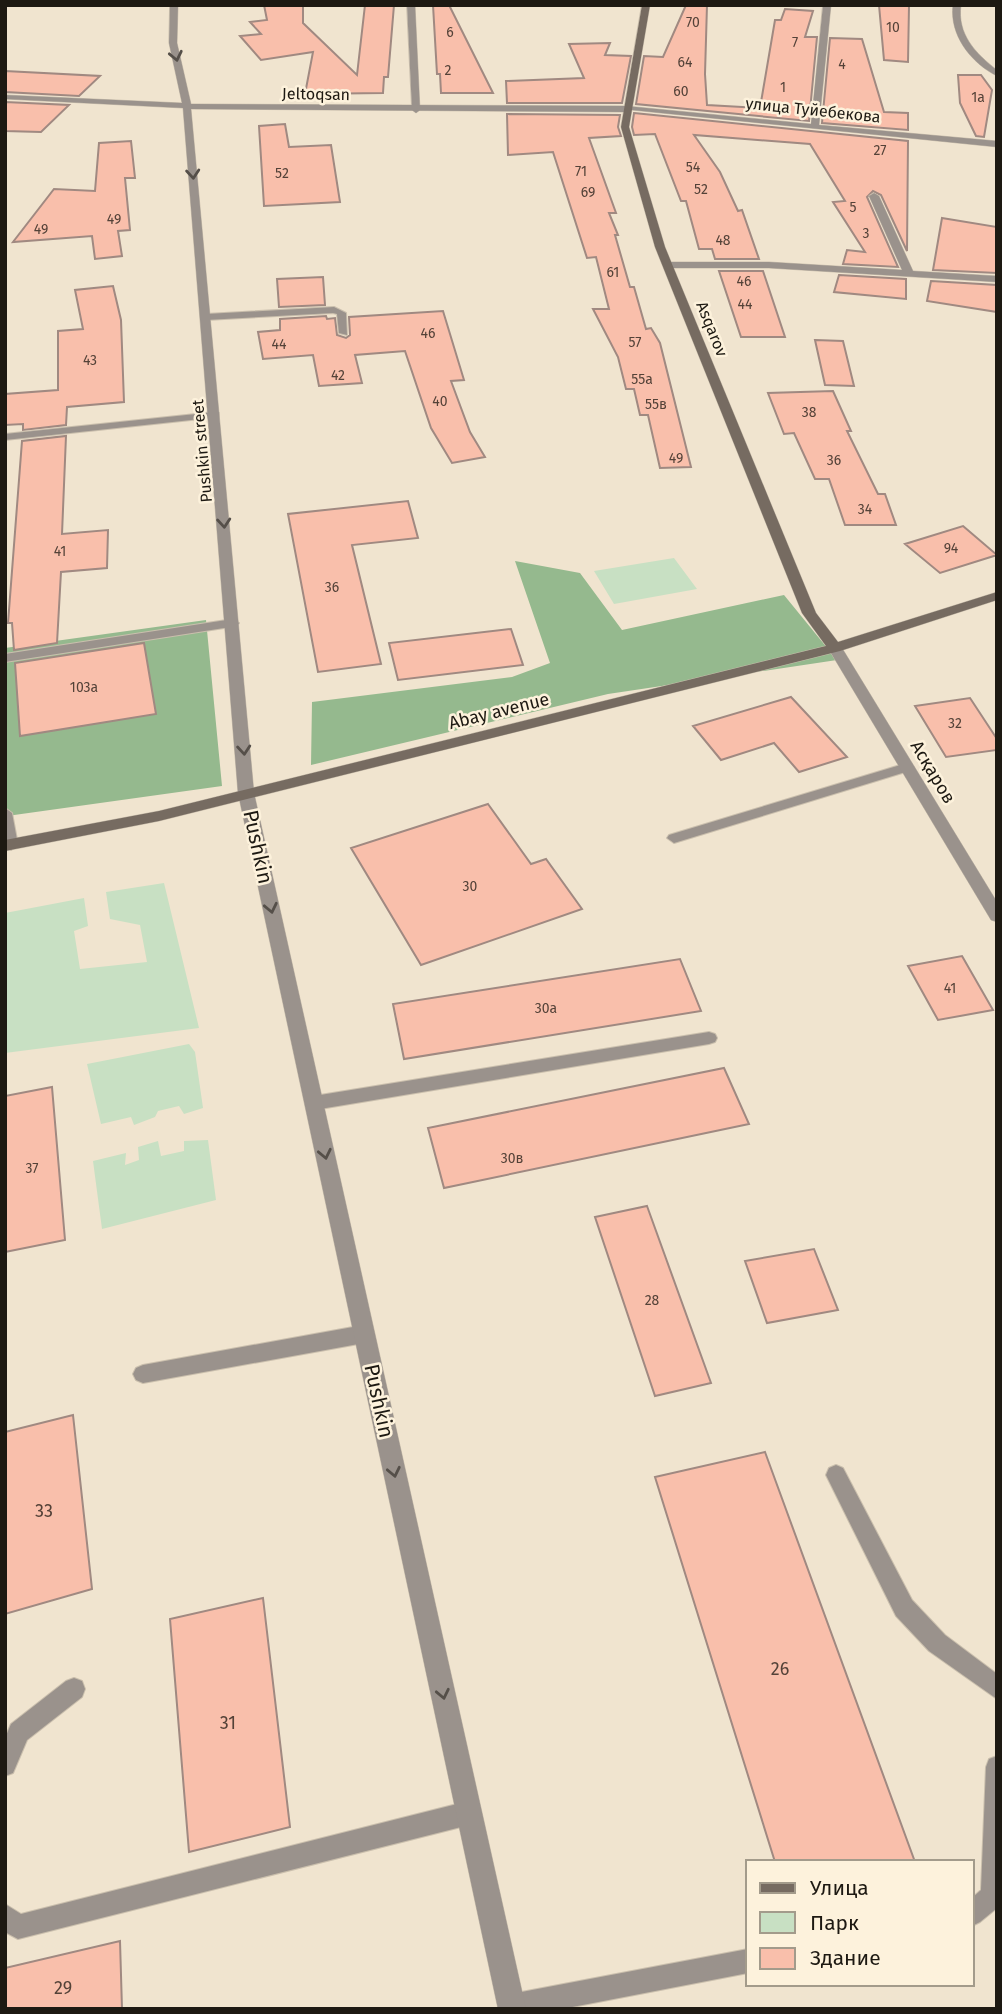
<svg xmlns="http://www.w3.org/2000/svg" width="1002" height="2014" font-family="'Fira Sans',sans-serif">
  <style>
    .green { fill: #c8e0c3 }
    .forest { fill: #95b98e }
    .building { fill: #f9bfab; stroke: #a08981; stroke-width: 2 }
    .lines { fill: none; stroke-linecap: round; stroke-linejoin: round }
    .service-casing { stroke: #cabfad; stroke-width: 2 }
    .minor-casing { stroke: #cabfad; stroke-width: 1 }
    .tertiary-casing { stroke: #cabfad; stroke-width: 1 }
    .secondary-casing { stroke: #cabfad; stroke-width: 1 }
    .service { fill: #9a928c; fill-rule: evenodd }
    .minor { fill: #9a928c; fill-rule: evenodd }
    .tertiary { fill: #9a928c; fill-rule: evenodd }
    .secondary { fill: #766b61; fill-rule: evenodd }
    .oneway { stroke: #554f49 }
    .labels { text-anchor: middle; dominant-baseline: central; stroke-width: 5; stroke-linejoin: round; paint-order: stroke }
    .number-label { font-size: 14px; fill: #544238 }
    .far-street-label { font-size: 16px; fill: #1d1912; stroke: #fdf2dc }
    .street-label { font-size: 18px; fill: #1d1912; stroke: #fdf2dc }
    .near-number-label { font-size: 18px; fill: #544238 }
    .near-street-label { font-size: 21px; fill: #1d1912; stroke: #fdf2dc }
  </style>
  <rect width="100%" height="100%" fill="#f0e4cf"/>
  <path class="green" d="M674,558L697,589L614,604L594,571Z
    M164,883L199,1028L5,1053V913L84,898L88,926L74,931L80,969L147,962L140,925L110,919L106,892Z
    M189,1044L195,1052L203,1108L184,1114L179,1106L158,1111L155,1117L134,1125L131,1117L101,1124L87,1064Z
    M208,1140L216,1200L102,1229L93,1161L126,1153L125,1165L139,1160L138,1147L158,1141L161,1156L184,1151V1141Z"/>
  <path class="forest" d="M515,561L580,573L622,630L784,595L837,660L608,694L311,765L312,702L512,677L550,663Z
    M206,620L222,786L7,816L5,648Z"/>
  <path class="building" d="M264,5H303V23L357,75L365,5H394L388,77H384L383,93L305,94L313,52L261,60L240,36L261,34L250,22L267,20Z
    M433,5H449L493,93H441L440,74H437Z
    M686,5H707L705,74L707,105L760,108L775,20H781L785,9L813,11L805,37H817L809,121L636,104L644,56L663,57Z
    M879,5L909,6L908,62L884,60Z
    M830,38L862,39L884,112L908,113V130L822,123Z
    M610,43L605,55L631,56L622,103H507L506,81L584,78L569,44Z
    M5,71L100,76L79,96L5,92Z
    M958,75H981L992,90L984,137L976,136L960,103Z
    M5,102L69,105L41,132L5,131Z
    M634,113L908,141L907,251L881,195L873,191L867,197L898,267L843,264L847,250L865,252L833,202L845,201L810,144L694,135L720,172L738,211L742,210L759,259H715L712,249H699L686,201H681L655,134L634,135L632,127Z
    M507,114L620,115L618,127L621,136L589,138L616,213H609L618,235H615L630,287H634L646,329L651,328L660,343L691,467L660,468L648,415H640L634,389H626L618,357L593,309H609L596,257L587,258L553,152L508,155Z
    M285,124L289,147L331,145L340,202L264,206L259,126Z
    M131,141L135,178H125L130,230L118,231L122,256L95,259L92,236L13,242L54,189L95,191L99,143Z
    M942,218L997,227V273L933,270Z
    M719,271H763L785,337H741Z
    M839,275L906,279V299L834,292Z
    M323,277L325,305L279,307L277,279Z
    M931,281L997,285V312L927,301Z
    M113,286L121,320L124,402L67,407L66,425L23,430V424L5,425V394L58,390V331L83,329L75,290Z
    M443,311L464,380L451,381L470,432L485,457L452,463L431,428L405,351L355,355L362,383L319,386L313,355L263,359L258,332L280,330V319L326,316L327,319L335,318L337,335L346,338L350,335L349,317Z
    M815,340L843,341L854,386L825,385Z
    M833,391L851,431H847L878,494H885L896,525H845L829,479H815L794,433L784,434L768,393Z
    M66,436L62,534L108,530L107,568L61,572L57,643L14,650L12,623H8L22,441Z
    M408,501L418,538L352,545L381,664L318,672L288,514Z
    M963,526L997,555L940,573L905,544Z
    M511,629L523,665L398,680L389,643Z
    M144,643L156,714L20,736L15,663Z
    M791,697L847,757L799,772L774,743L721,760L693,726Z
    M970,698L997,739V750L946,757L915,706Z
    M488,804L531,864L546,859L582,909L421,965L351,848Z
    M962,956L993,1010L938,1020L908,966Z
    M680,959L701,1011L404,1059L393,1004Z
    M724,1068L749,1124L444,1188L428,1128Z
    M52,1087L65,1240L5,1252V1096Z
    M647,1206L711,1383L655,1396L595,1217Z
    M814,1249L838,1310L767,1323L745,1261Z
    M73,1415L92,1589L5,1614V1432Z
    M765,1452L915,1862H775L655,1477Z
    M263,1598L290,1827L189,1852L170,1619Z
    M120,1941L122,2009H5V1968Z"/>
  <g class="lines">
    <defs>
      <path id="service" d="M334,307L346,313L347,335L339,333L337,314L333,313L206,320L201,317L206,314Z
        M215,412L219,413V417L5,440V434Z
        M233,619L239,623L237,626L5,662V654Z
        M907,763L914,767L912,770L674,843L667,838L669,835Z
        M5,808L12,813L18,845L11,850L5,847Z
        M709,1032L715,1034L717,1038L715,1042L709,1044L314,1110L308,1108L306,1103L308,1098L314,1096Z
        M364,1325L371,1328L373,1334L371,1340L364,1343L143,1383L136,1380L133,1374L136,1368L143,1365Z
        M836,1465L843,1468L912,1600L945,1635L997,1674V1699L929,1651L896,1616L826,1475L829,1468Z
        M74,1678L82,1681L85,1689L82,1697L27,1740L13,1773L5,1776V1738L11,1724L66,1681Z
        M997,1756V1908L980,1922L972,1926V1898L981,1890L986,1767L989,1759Z
        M469,1801L477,1805L481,1813L477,1821L469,1825L18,1939L5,1932V1904L21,1914Z
        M748,1949V1973L562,2009H500L499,2006L502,1997L511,1994Z"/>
      <path id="minor" d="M407,5H415L420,110L416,113L412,110Z
        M823,5H831L819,125L997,141V147L622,109L626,106L811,124Z
        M953,5H961C957,34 975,53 997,70V76C971,63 949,35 953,5Z
        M874,193L879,196L913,271L997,276V282L769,268H669L664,265L669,262H769L902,270L869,196Z"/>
      <path id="tertiary" d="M170,5H178L177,43L191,104L626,106L630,109L626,112L191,109L254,793L526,2009H498L238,793L183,108L5,99V95L182,103L169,43Z
        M835,644L842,648L997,902V922L991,920L828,648Z"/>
      <path id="secondary" d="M642,5H650L629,127L665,247L816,613L838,642L997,592V600L840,651L159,821L5,851V840L159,811L826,646L802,613L655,247L621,127Z"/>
    </defs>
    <use href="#service" class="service-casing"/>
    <use href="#minor" class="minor-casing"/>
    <use href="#tertiary" class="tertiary-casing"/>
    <use href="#secondary" class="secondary-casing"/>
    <use href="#service" class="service"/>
    <use href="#minor" class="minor"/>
    <use href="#tertiary" class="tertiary"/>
    <use href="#secondary" class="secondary"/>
  </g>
  <defs><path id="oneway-chevron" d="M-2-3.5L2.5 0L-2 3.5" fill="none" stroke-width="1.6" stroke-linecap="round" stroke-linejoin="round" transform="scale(1.75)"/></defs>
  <g class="oneway">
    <use href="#oneway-chevron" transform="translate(176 56) rotate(78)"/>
    <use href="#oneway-chevron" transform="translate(193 174) rotate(85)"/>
    <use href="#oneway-chevron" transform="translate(224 523) rotate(85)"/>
    <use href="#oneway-chevron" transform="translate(244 750) rotate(85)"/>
    <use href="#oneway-chevron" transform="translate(271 908) rotate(78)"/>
    <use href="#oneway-chevron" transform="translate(325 1154) rotate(78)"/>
    <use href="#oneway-chevron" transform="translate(394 1472) rotate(78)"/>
    <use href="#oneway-chevron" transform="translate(443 1694) rotate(78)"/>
  </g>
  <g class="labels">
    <g class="number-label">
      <text x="693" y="22">70</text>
      <text x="893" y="27">10</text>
      <text x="450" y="32">6</text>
      <text x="795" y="42">7</text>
      <text x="685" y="62">64</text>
      <text x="842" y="64">4</text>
      <text x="448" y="70">2</text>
      <text x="783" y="87">1</text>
      <text x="681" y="91">60</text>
      <text x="978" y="97">1а</text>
      <text x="880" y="150">27</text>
      <text x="693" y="167">54</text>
      <text x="581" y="171">71</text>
      <text x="282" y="173">52</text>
      <text x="701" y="189">52</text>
      <text x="588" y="192">69</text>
      <text x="853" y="207">5</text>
      <text x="114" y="219">49</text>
      <text x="41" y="229">49</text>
      <text x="866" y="233">3</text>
      <text x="723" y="240">48</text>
      <text x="613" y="272">61</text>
      <text x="744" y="281">46</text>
      <text x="745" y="304">44</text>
      <text x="428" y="333">46</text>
      <text x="635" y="342">57</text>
      <text x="279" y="344">44</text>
      <text x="90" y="360">43</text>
      <text x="338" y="375">42</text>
      <text x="642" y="379">55а</text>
      <text x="440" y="401">40</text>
      <text x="656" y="404">55в</text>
      <text x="809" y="412">38</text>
      <text x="676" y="458">49</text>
      <text x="834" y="460">36</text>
      <text x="865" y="509">34</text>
      <text x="951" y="548">94</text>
      <text x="60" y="551">41</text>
      <text x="332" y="587">36</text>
      <text x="84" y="687">103а</text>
      <text x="955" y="723">32</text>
      <text x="470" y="886">30</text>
      <text x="950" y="988">41</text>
      <text x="546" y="1008">30а</text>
      <text x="512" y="1158">30в</text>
      <text x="32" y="1168">37</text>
      <text x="652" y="1300">28</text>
    </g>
    <g class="far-street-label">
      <text transform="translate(316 94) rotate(1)">Jeltoqsan</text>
      <text transform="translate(813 110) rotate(6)">улица Туйебекова</text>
      <text transform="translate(712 329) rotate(68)">Asqarov</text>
      <text transform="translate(202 451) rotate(-95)">Pushkin street</text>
    </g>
    <g class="street-label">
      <text transform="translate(499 711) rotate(-14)">Abay avenue</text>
      <text transform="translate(933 772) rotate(59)">Асқаров</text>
    </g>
    <g class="near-number-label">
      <text x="44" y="1511">33</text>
      <text x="780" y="1669">26</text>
      <text x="228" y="1723">31</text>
      <text x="63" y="1988">29</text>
    </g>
    <g class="near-street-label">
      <text transform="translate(258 847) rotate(78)">Pushkin</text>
      <text transform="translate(379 1401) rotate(78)">Pushkin</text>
    </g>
  </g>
  <rect width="1002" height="2014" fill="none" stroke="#1d1912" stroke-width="14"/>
  <rect x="746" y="1860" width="228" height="126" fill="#fdf2dc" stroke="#a39b8b" stroke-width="2"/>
  <rect x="760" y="1883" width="35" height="10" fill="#766b61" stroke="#a39b8b" stroke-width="2"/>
  <text x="810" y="1895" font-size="21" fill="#1d1912">Улица</text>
  <rect x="760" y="1912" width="35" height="21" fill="#c8e0c3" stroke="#a39b8b" stroke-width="2"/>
  <text x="810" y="1930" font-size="21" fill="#1d1912">Парк</text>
  <rect x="760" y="1948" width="35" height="21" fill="#f9bfab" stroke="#a39b8b" stroke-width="2"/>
  <text x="810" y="1965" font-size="21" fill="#1d1912">Здание</text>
</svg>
